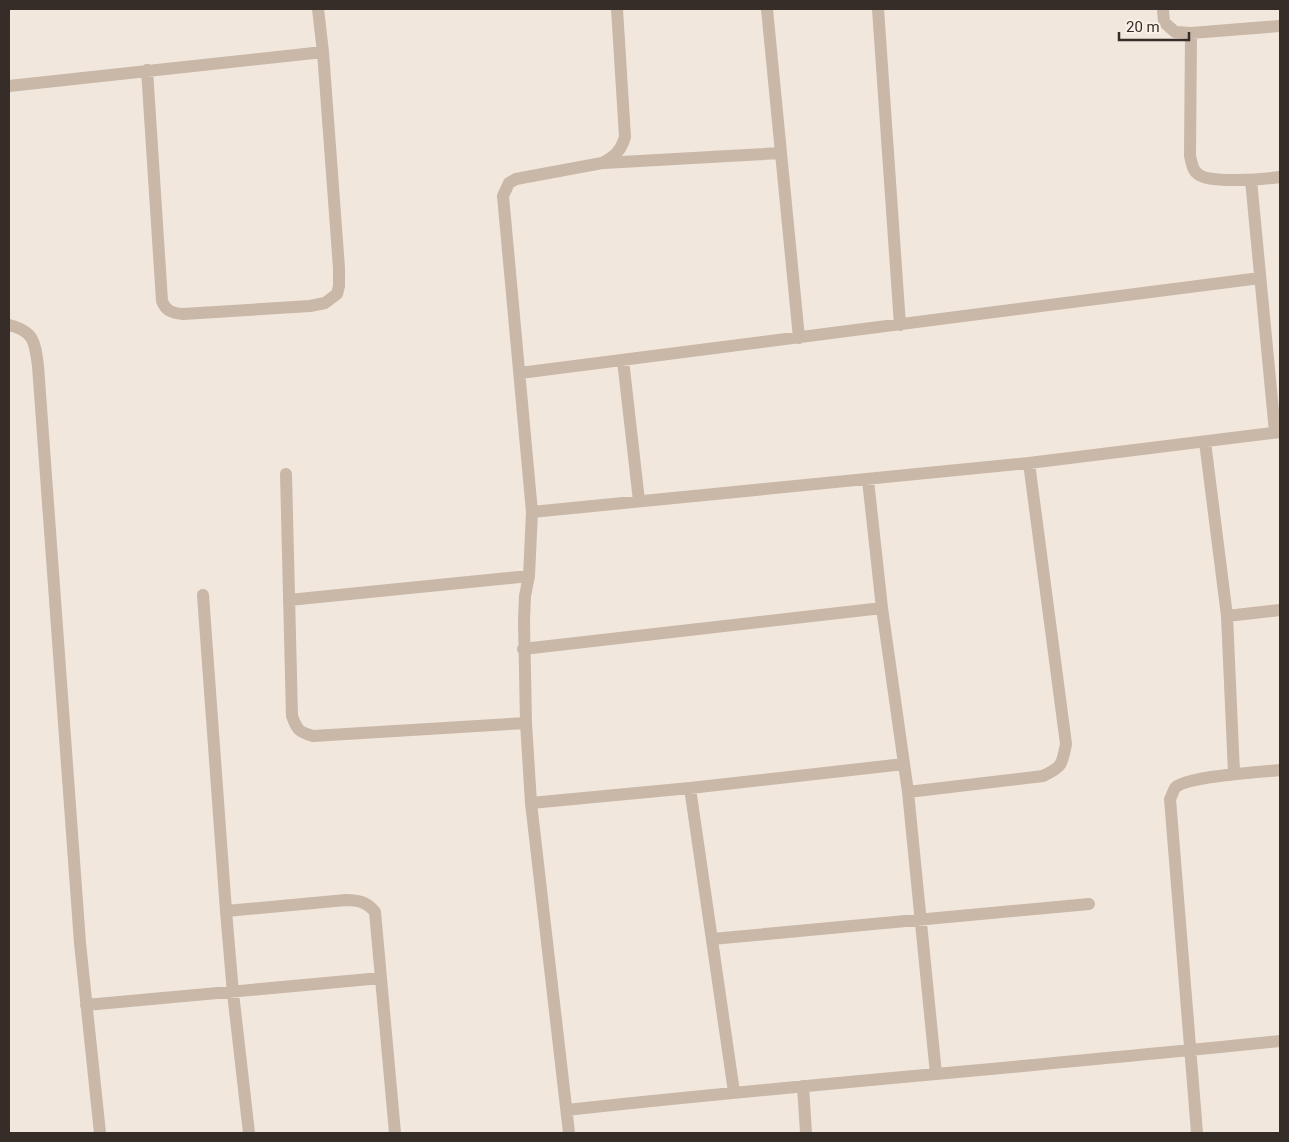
<svg xmlns="http://www.w3.org/2000/svg" width="1289" height="1142" font-family="Roboto,sans-serif">
  <style>
    .lines { fill: none; stroke-linecap: round; stroke-linejoin: round }
    .street { stroke: #c9b7a8; stroke-width: 12 }
  </style>
  <rect width="100%" height="100%" fill="#f1e7dc"/>
  <g class="lines">
    <path class="street" d="M767,9L799,338
      M878,9L900,325
      M1163,9L1164,22L1175,32L1191,33L1280,26
      M1191,33L1190,156C1192,163 1192,170 1198,174C1209,184 1264,179 1280,177
      M147,70L162,301C166,311 172,313 183,314L310,306L325,303L337,294L339,286V268L323,52L318,9
      M9,86L323,52
      M604,163L780,153
      M1251,180L1275,432
      M9,325C34,331 35,342 38,366L80,943L100,1133
      M623,360L639,501
      M520,373L1260,278
      M1205,442L1227,616L1234,773
      M286,474L292,716C297,730 299,732 313,736L526,723
      M868,480L882,608L908,792L936,1074
      M532,512L1029,463L1280,432
      M203,595L226,911L233,993L249,1133
      M289,600L529,576
      M1227,616L1280,610
      M523,649L882,608
      M690,788L734,1092
      M908,792L1043,776C1062,767 1062,765 1066,744L1029,463
      M531,803L690,788L904,764
      M226,911L346,900C358,900 367,902 375,912L395,1133
      M712,939L1089,904
      M86,1005L381,978
      M803,1086L806,1133
      M567,1110C804,1084 1043,1066 1280,1041
      M569,1133L531,803L526,723L524,621L525,596L529,576L532,512L503,196L509,183L516,179L602,163C614,157 621,151 625,137L617,9
      M1197,1133L1170,799C1172,796 1173,791 1175,788C1186,776 1262,772 1280,770"/>
  </g>
  <rect width="1289" height="1142" fill="none" stroke="#362c28" stroke-width="20"/>
  <path d="M1119 32v8h70v-8" fill="none" stroke="#362c28" stroke-width="2.5"/>
  <text x="1126" y="32" font-size="15" fill="#362c28" stroke="#f9f1e8" stroke-width="4" paint-order="stroke">20 m</text>
</svg>
